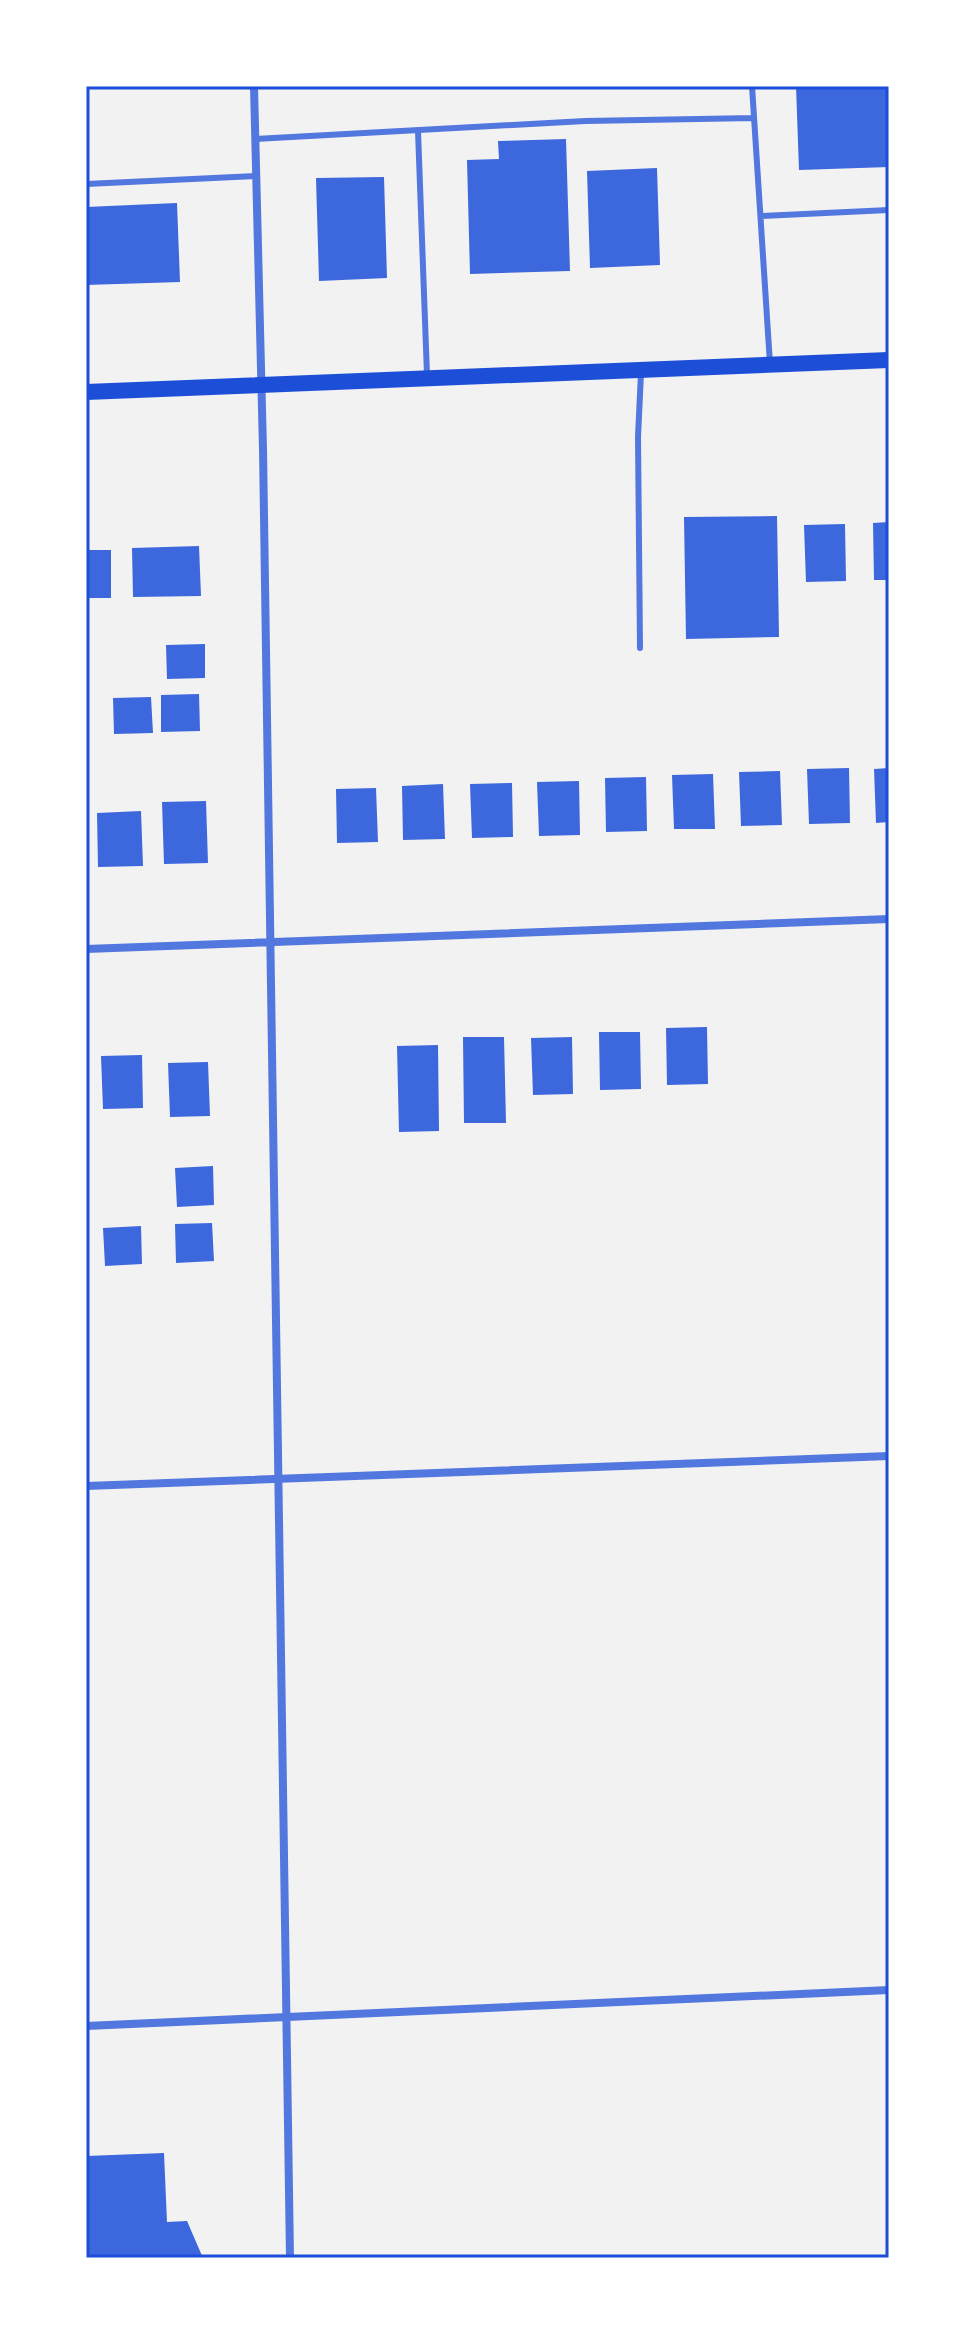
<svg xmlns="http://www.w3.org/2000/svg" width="975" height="2344" font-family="Karla,sans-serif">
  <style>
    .building { fill: #3d67dc }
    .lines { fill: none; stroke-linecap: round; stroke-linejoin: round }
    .service { stroke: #5277de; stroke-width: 6 }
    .minor { stroke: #5277de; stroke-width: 8 }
    .secondary { stroke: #1d4ed8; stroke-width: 16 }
    .neatline { fill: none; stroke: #1d4ed8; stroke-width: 3 }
  </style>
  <rect width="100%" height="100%" fill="#f2f2f2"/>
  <path class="building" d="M796,86H889V167L799,170Z
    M566,139L570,271L470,274L467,160L499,159L498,141Z
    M657,168L660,265L590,268L587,171Z
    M384,177L387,278L319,281L316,178Z
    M177,203L180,282L86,285V207Z
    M777,516L779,637L686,639L684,517Z
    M889,522V580H874L873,523Z
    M845,524L846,581L806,582L804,525Z
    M199,546L201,596L133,597L132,548Z
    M86,550H111V598H86Z
    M205,644V678L167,679L166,645Z
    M199,694L200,731L161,732V695Z
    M151,697L153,733L114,734L113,698Z
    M849,768L850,823L809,824L807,769Z
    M889,768V822L876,823L874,769Z
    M780,771L782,825L741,826L739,772Z
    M713,774L715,829H674L672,775Z
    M646,777L647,831L606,832L605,778Z
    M579,781L580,835L539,836L537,782Z
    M512,783L513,837L472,838L470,784Z
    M443,784L445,839L403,840L402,786Z
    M376,788L378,842L337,843L336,789Z
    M206,801L208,863L164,864L162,802Z
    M141,811L143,866L98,867L97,813Z
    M707,1027L708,1084L667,1085L666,1028Z
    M599,1032H640L641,1089L600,1090Z
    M463,1037H504L506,1123H464Z
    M572,1037L573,1094L533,1095L531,1038Z
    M438,1045L439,1131L399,1132L397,1046Z
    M142,1055L143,1108L103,1109L101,1056Z
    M208,1062L210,1116L170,1117L168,1063Z
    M213,1166L214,1205L177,1207L175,1168Z
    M212,1223L214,1261L176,1263L175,1224Z
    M141,1226L142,1264L105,1266L103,1228Z
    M164,2153L167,2222L187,2221L203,2258H86V2156Z"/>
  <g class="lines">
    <path class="service" d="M752,86L770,364
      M418,131L427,375
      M255,139L585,121L754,118
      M86,184L256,176
      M761,216L889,210
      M640,648L638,437L641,373"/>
    <path class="minor" d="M254,86L263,449L290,2258
      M86,949L889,919
      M86,1486L889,1456
      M86,2026L889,1990"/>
    <path class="secondary" d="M86,392L889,360"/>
  </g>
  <rect width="975" height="2344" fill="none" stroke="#ffffff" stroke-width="176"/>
  <rect x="88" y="88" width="799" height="2168" class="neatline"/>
</svg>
